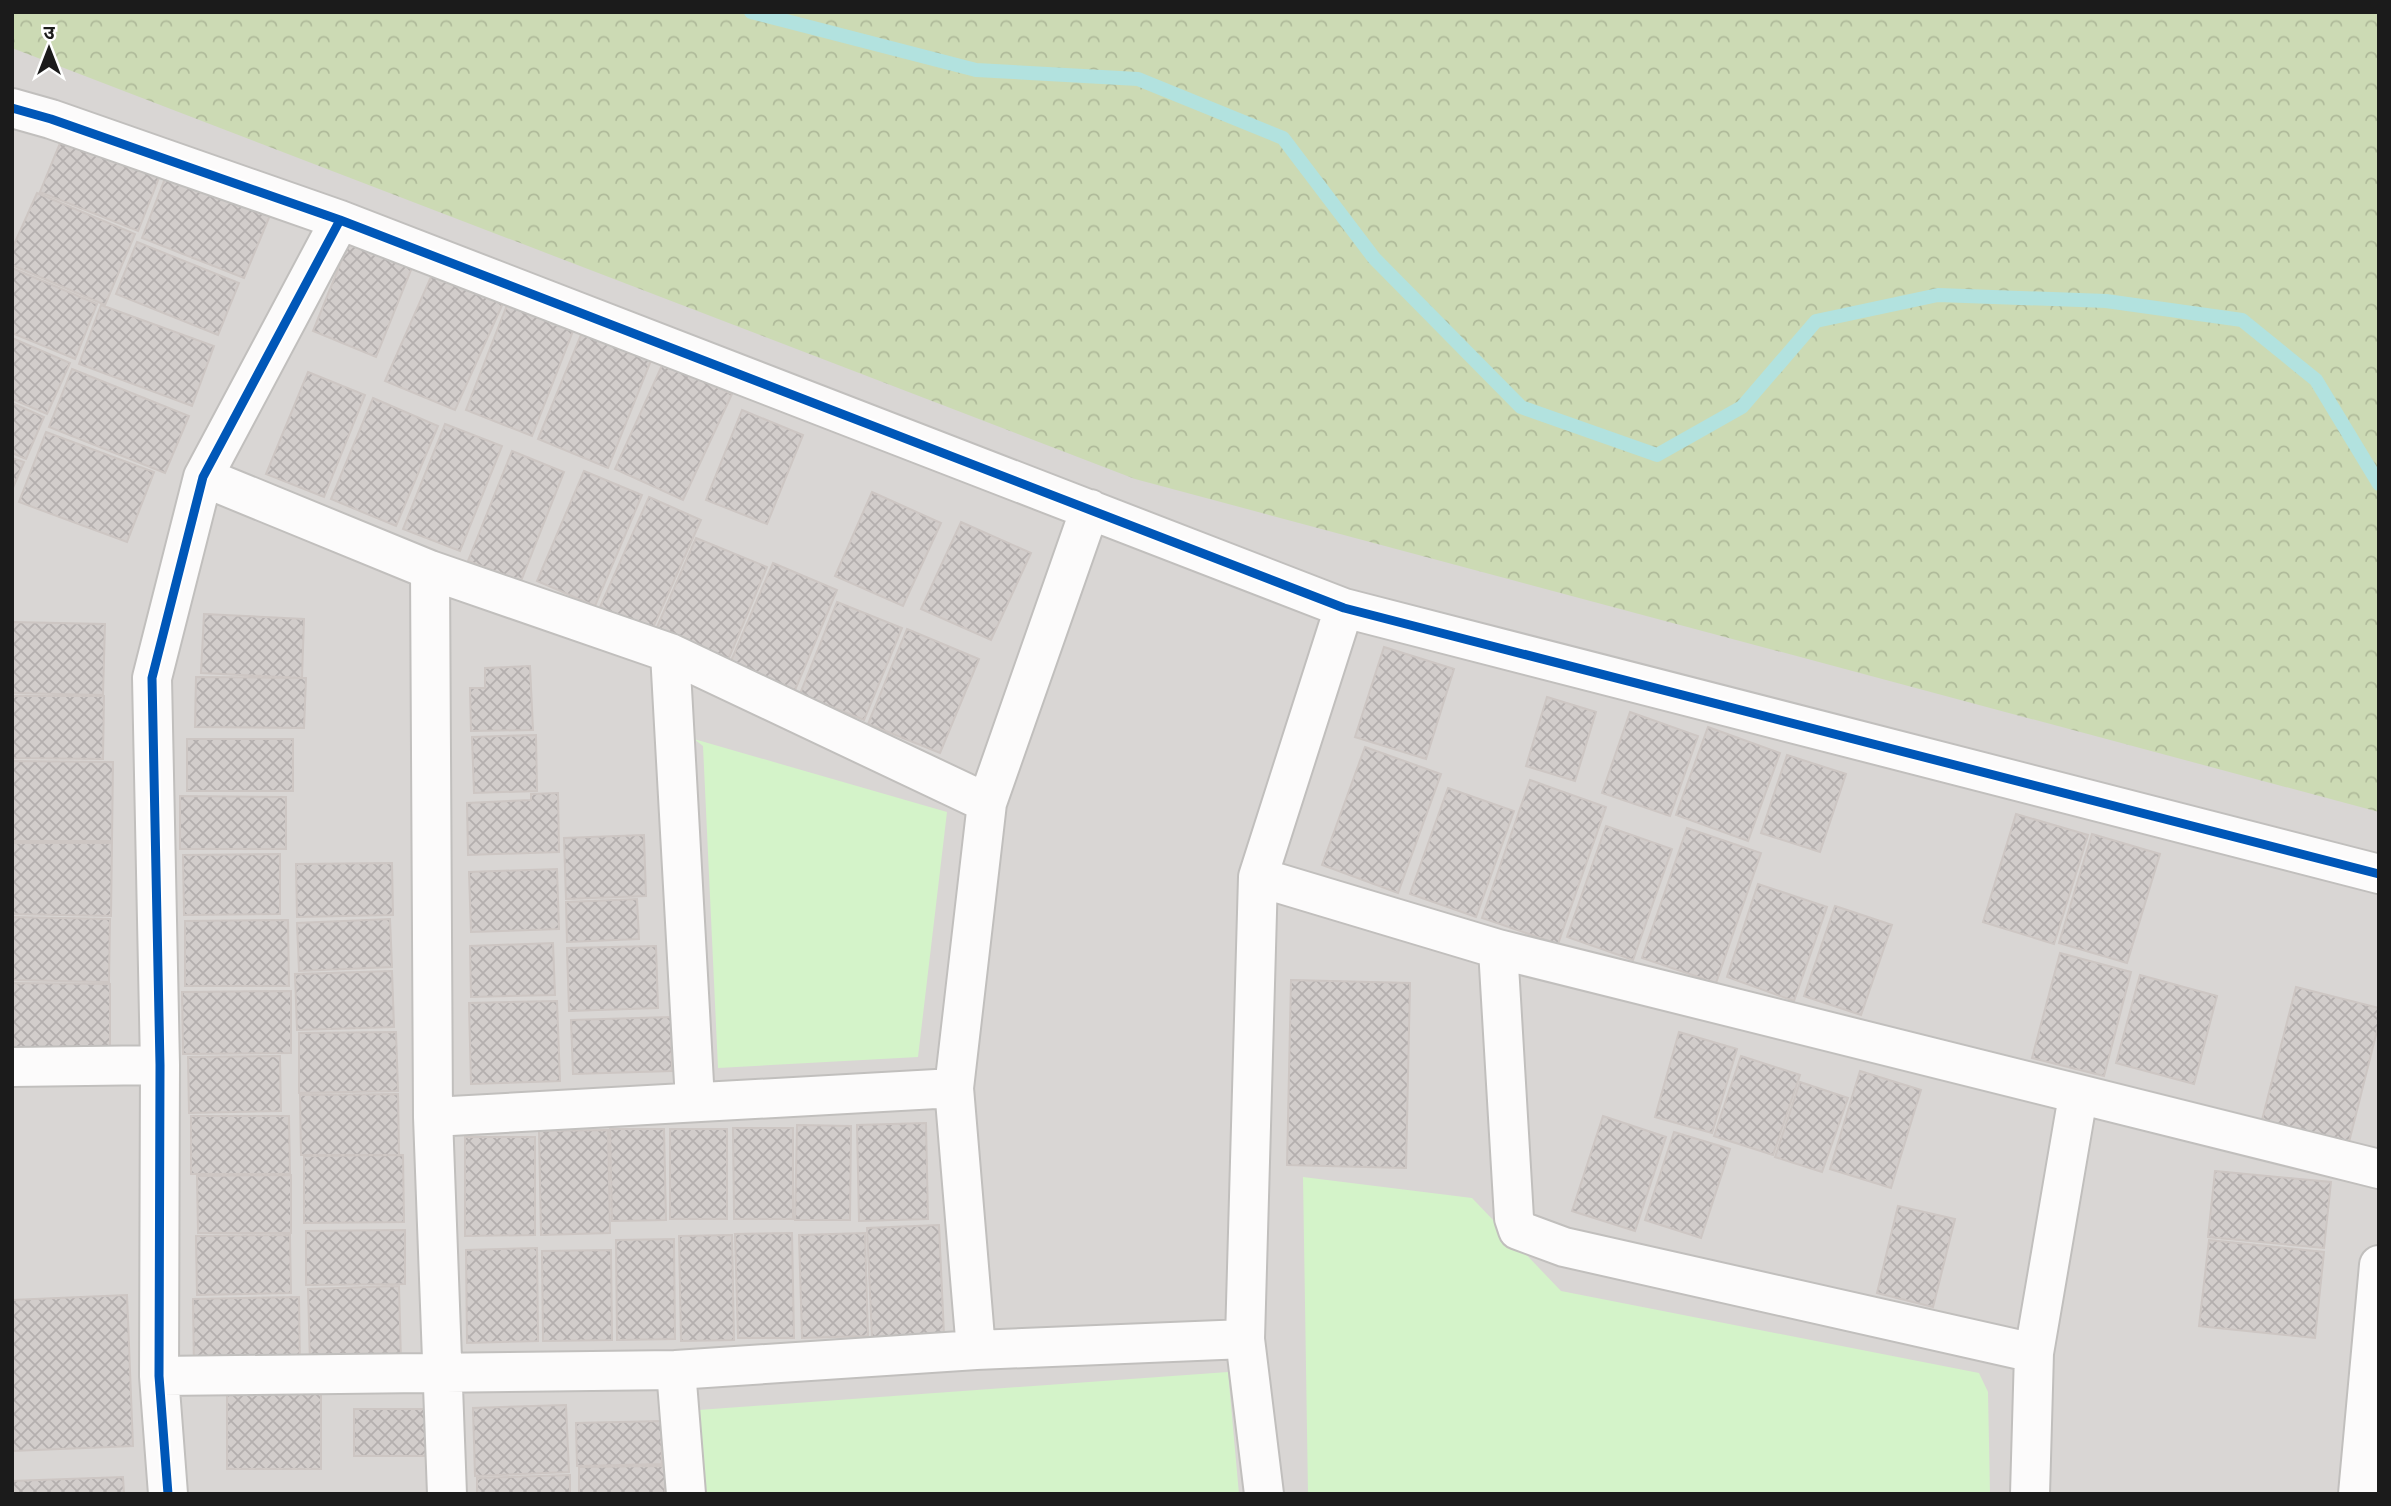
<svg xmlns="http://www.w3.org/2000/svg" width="2391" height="1506" font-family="Arial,'Noto Sans Devanagari',sans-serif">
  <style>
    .residential { fill: #d9d6d4 }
    .forest { fill: url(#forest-crowns) }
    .park { fill: #d4f3c9 }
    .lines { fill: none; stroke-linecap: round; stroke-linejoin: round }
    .stream { stroke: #b2e2df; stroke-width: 14 }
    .building { fill: url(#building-cross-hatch); stroke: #cdc6c3; stroke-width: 2 }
    .minor-casing { stroke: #c1bfbd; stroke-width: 42 }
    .minor { stroke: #fcfbfb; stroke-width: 38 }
    .cycleway-casing { stroke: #fff; stroke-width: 13 }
    .cycleway { stroke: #0057b8; stroke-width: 9 }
  </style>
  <defs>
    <pattern id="forest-crowns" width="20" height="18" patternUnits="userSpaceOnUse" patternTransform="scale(1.75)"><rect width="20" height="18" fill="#ccdab4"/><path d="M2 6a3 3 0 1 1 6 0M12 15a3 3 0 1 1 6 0" fill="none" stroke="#afba9a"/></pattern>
    <pattern id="building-cross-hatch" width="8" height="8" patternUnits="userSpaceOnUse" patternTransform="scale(1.75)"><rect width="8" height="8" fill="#d2cdcb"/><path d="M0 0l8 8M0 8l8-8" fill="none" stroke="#b4afae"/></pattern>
  </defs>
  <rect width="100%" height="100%" fill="#eae6e2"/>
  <path class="residential" d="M12,12H2379V1494H12Z"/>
  <path class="forest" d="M12,12H2379V812L1135,479L12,48Z"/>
  <path class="park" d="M694,739L947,812L918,1057L718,1068L703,746Z
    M1303,1177L1472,1198L1561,1291L1979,1373L1988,1392L1990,1494H1308Z
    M1228,1372L1239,1494H706L698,1410Z"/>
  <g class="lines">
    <path class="stream" d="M751,12L976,70L1138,79L1283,138L1374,258L1521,407L1657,455L1742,407L1816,321L1938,295L2106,301L2242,320L2316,380L2379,484"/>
  </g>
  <path class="building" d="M67,126L164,165L138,231L40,192Z
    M169,168L273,208L244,278L142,238Z
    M37,193L135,234L105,305L12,265V249Z
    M352,235L415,260L376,357L313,331Z
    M137,242L239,283L218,335L116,294Z
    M12,268L97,304L75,359L12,333Z
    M434,270L504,301L455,410L385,381Z
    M101,305L214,346L192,406L79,364Z
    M507,305L573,331L532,436L466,410Z
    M583,330L652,358L608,468L538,439Z
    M12,338L70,363L47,414L12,399Z
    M663,363L732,394L683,500L615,469Z
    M72,369L189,416L165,473L49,427Z
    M308,372L365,395L324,497L266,474Z
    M373,398L438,426L396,526L331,499Z
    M12,403L44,417L26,459L12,453Z
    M742,410L803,435L767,524L706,500Z
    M445,424L502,446L460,551L403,529Z
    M46,432L154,472L127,542L19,502Z
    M512,451L564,472L521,581L468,561Z
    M12,458L24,462L12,490Z
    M584,471L642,495L595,606L537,581Z
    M872,492L941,523L903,606L835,576Z
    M649,497L701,520L652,630L600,607Z
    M961,522L1031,553L991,640L921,609Z
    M696,538L767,567L726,665L654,634Z
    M773,563L837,590L793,695L728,668Z
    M837,602L902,628L864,720L800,694Z
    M204,614L304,619L302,678L201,673Z
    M12,622L105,624L103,695L12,693Z
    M907,629L979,659L940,753L868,724Z
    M1384,647L1454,669L1426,759L1355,737Z
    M530,666L533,730L471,731L470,688H485V668Z
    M196,677L306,678L304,728L195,727Z
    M12,696H104L103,759L12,758Z
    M1547,697L1596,712L1575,781L1526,766Z
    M1630,712L1698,736L1670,816L1602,793Z
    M1708,727L1780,753L1748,841L1676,815Z
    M536,735L537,791L474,793L472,737Z
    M187,739H293V791H187Z
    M1365,747L1441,774L1398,893L1322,865Z
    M1787,755L1846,774L1820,852L1761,833Z
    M12,761L113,762L112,841H12Z
    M1530,780L1606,807L1558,944L1482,918Z
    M1448,788L1514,811L1476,917L1410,894Z
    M558,793L559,852L468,855L467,803L531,800V794Z
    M180,796L286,797V849H180Z
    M2016,814L2088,835L2054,944L1983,922Z
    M1606,826L1672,849L1633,960L1567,937Z
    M1687,828L1761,853L1716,983L1642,958Z
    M2092,834L2160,854L2127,963L2059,943Z
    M644,835L646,896L566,899L564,838Z
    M12,843H112L111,916L12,914Z
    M280,854V914L184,915L183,855Z
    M392,863L393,915L297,917L296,864Z
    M557,869L559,929L471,932L469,872Z
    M1758,884L1827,907L1794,1001L1727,977Z
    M637,899L639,939L567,942L566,902Z
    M1835,906L1892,925L1861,1015L1804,996Z
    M12,917L110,919L109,982L12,980Z
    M390,919L392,967L299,971L297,923Z
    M288,920L289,986H185V921Z
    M553,943L555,995L471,997L470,946Z
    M656,946L658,1008L569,1011L567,948Z
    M2060,953L2131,972L2104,1076L2032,1058Z
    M392,971L394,1027L297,1030L295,974Z
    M2140,975L2217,996L2194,1084L2116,1063Z
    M1291,980L1410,983L1406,1168L1287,1165Z
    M12,983L110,984V1050L12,1049Z
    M2296,987L2379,1008V1023L2349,1142L2262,1120Z
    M291,991V1053L183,1054L182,992Z
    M557,1001L560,1081L471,1084L469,1003Z
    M671,1017L672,1071L573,1074L571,1020Z
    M396,1032L398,1091L299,1093V1033Z
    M1679,1032L1737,1049L1712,1133L1655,1117Z
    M280,1056L281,1111L189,1113L188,1057Z
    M1741,1056L1800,1075L1773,1155L1714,1136Z
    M1860,1071L1921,1090L1891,1188L1830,1169Z
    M1800,1082L1848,1098L1822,1172L1775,1157Z
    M398,1094L399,1155H301L300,1095Z
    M191,1116H289L290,1174H191Z
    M1603,1116L1666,1137L1635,1231L1572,1211Z
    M926,1123L928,1219L859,1221L857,1125Z
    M797,1125L851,1126L850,1220H795Z
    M733,1128H793V1219H734Z
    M610,1129H664L666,1220L612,1221Z
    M670,1129H727V1219H670Z
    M608,1130L610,1233L541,1235L539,1131Z
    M1674,1132L1730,1149L1701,1238L1645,1220Z
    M465,1137H535V1235L465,1236Z
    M403,1155L404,1222L304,1223V1156Z
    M2215,1171L2331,1182L2324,1248L2208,1237Z
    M291,1175V1233H198L197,1176Z
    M1898,1206L1955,1219L1933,1307L1877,1293Z
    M939,1225L944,1335L872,1338L867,1228Z
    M405,1230V1284L306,1285V1231Z
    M792,1233L794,1338H738L735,1234Z
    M865,1233L868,1336L802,1338L799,1235Z
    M290,1235L291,1293L197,1295L196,1236Z
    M732,1235L734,1340L681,1341L679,1236Z
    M674,1239L675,1339L617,1340L616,1240Z
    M2209,1240L2324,1252L2315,1338L2199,1326Z
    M537,1248L538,1341L467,1343L466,1250Z
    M611,1250L612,1340L543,1341L542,1251Z
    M399,1286L401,1361L310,1364L308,1289Z
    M127,1295L133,1446L12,1451V1300Z
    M299,1297L300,1370L194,1372L193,1299Z
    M227,1393L321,1394V1469H227Z
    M566,1405L569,1472L475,1476L473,1408Z
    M354,1409H426L427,1456H354Z
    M661,1421L662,1464L577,1466L576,1423Z
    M665,1466V1494H579V1467Z
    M570,1475V1494H477V1478Z
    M123,1477L124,1494H12V1481Z"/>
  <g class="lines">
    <defs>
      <path id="minor" d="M12,108L51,119L340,220L1344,608L2379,874
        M203,477L430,570L670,653L987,803
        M430,570L433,1117L447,1494
        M670,653L695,1101
        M1258,877L1498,949L2379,1169
        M1498,949L1514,1218L1518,1230L1564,1247L2034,1353
        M12,1067L160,1065
        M433,1117L954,1088
        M976,1350L954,1088L987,803L1090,509
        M676,1370L686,1494
        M159,1376L676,1370L976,1350L1245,1339
        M168,1494L159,1376L160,1065L152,678L203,477L340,220
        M1264,1494L1245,1339L1258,877L1344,608
        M2030,1494L2034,1353L2078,1096
        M2358,1494L2379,1265"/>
    </defs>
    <use href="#minor" class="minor-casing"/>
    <use href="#minor" class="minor"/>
    <defs>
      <path id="cycleway" d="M12,108L51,119L340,220L1344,608L2379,874
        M168,1494L159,1376L160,1065L152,678L203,477L340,220"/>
    </defs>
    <use href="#cycleway" class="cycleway-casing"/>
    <use href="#cycleway" class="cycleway"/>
  </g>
  <rect width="2391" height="1506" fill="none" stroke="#1b1b1b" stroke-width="28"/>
  <g transform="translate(49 49)" stroke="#ffffff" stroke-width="5" paint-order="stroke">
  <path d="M0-5L12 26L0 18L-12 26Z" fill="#1b1b1b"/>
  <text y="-10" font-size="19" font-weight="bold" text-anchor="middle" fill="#1b1b1b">उ</text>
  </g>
</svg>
